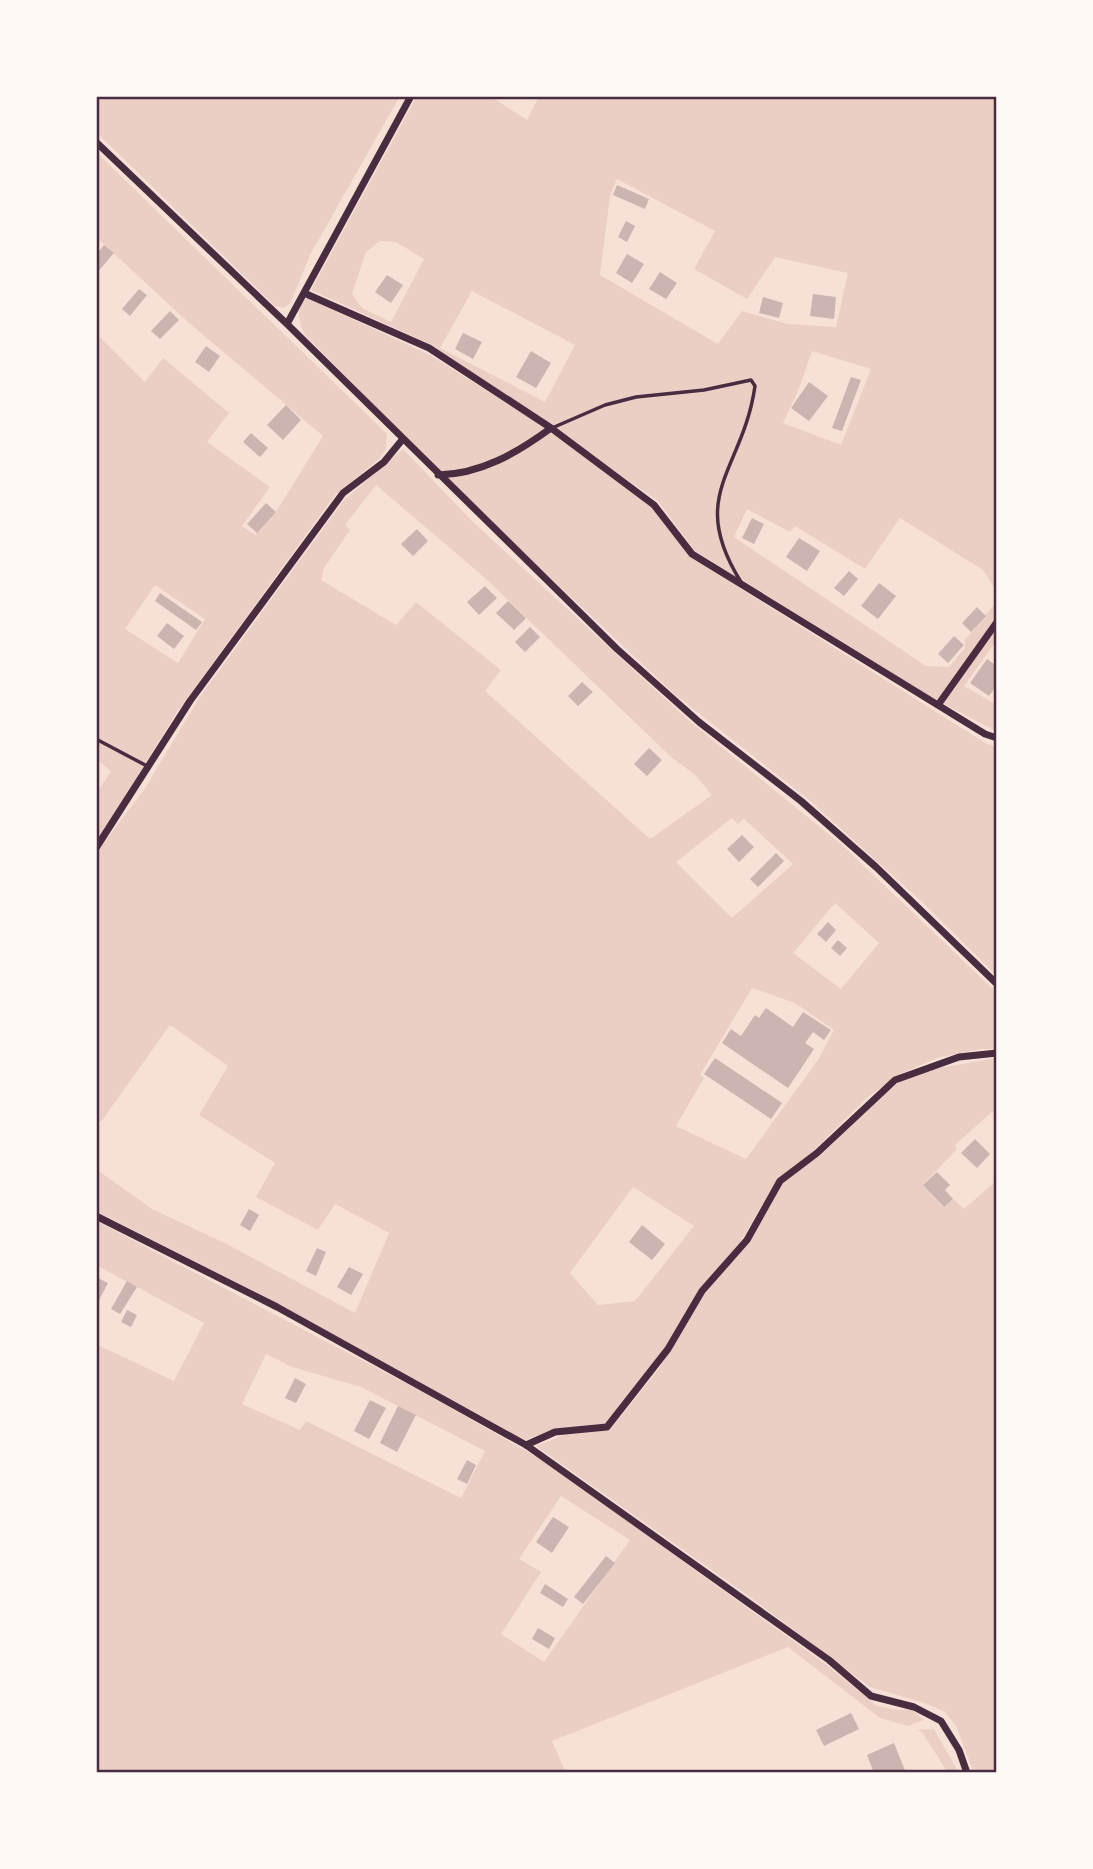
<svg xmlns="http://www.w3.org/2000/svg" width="1093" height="1869" font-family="'Fira Sans',sans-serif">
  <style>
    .green { fill: #ebcfc5; fill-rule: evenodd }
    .building { fill: #ccb4b1 }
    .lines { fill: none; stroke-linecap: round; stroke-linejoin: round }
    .service { stroke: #4a2c40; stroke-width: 3.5 }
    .minor { stroke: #4a2c40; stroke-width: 7 }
    .neatline { fill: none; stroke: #4a2c40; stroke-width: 2.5 }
  </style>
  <rect width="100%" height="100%" fill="#f7e1d7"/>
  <path class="green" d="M96,96H400L310,255L291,302L284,308L275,306L96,132Z
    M417,96H490L527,120L539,96H997V592L983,570L900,518L865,569L795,526L790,532L747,509L734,537L926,666L949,667L965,648V640L997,601V640L964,686L997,705V732L920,691L694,550L658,501L432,345L311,290ZM617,179L715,231L694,269L747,299L775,257L848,273L836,327L788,324L742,311L718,344L600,275L610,196ZM380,241L396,242L424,259L391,322L362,308L352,294L366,252ZM472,291L575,345L545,402L440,348ZM812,351L871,369L841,445L783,423L799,389Z
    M96,152L387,434L386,449L379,459L335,495L177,712L96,843V794L111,771L96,759V333L145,382L163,358L229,413L207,442L270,487L242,526L255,535L276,512L323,436L188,322L96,237ZM155,585L205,619L178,663L125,629Z
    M307,298L430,355L547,429L653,509L690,557L987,744L997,747V976L921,901L808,799L673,693L465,497L305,335C298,322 295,309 307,298Z
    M403,449L472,521L687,719L842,845L997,993V1049H980L937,1058L898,1075L869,1096L813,1151L776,1181L741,1241L699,1290L666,1349L606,1424L552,1430L525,1440L258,1293L96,1211V1169L152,1209L227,1244L355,1313L389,1233L335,1204L318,1230L256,1197L275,1163L199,1115L228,1066L170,1025L101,1122L96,1119V853L144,790L199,698L344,500ZM376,485L485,578L671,757L694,774L712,795L650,839L485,691L501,670L416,602L396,625L321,580L324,568L350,530L345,525ZM732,818L738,824L744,819L793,864L732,918L676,862ZM835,903L879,943L841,989L793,953ZM752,988L795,1003L834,1030L818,1060L746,1159L676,1126L704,1078L700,1075ZM633,1187L694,1226L635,1301L598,1305L570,1273Z
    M997,1058V1115L992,1112L955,1145L957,1149L923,1185L943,1207L953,1199L964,1209L997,1180V1773H974L956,1726L945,1712L927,1704L870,1687L750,1597L536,1446L564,1435L610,1430L660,1367L706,1291L750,1241L783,1182L822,1154L878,1099L901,1081L927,1070Z
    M96,1221L417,1389L542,1460L828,1666L877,1706L898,1710L911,1709L924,1720L908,1726L880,1718L788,1647L552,1741L566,1773H96V1344L174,1381L204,1323L96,1265ZM266,1354L292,1367L361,1387L485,1451L461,1498L306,1421L300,1430L242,1404ZM561,1496L630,1540L544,1662L501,1634L541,1572L519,1559Z
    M934,1729L959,1773H948L922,1732L917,1730Z"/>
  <path class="building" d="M617,185L649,199L645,209L613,195Z
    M626,221L635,226L627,242L618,237Z
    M104,245L114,253L96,274V255Z
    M627,254L644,264L632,283L616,273Z
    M660,272L677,283L666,299L649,289Z
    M387,275L403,285L391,303L375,292Z
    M139,289L147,295L130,316L122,309Z
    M813,294L836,297L834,319L810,316Z
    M763,297L783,303L779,318L759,313Z
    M170,311L179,320L160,339L151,331Z
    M463,333L482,342L473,359L455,349Z
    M206,346L220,356L209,372L195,362Z
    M531,351L551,363L536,388L516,377Z
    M851,377L861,380L842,431L832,428Z
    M809,382L828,396L809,421L791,408Z
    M286,405L301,420L283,440L267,425Z
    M251,433L268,448L260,457L243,442Z
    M266,503L276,512L257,533L247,524Z
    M752,518L764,524L754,544L742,538Z
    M417,529L428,541L413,556L401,544Z
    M799,538L820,551L807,571L786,557Z
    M849,571L858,579L844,596L834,588Z
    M879,583L896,596L878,619L861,606Z
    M485,586L497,598L479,615L467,602Z
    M160,593L202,622L196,630L155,601Z
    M508,601L526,618L514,630L496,613Z
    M977,607L986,616L971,632L962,623Z
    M167,623L184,636L174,649L157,636Z
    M530,627L540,637L525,652L515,642Z
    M954,636L964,645L948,663L938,654Z
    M987,659L997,666V685L989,696L970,683Z
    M582,682L593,692L578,706L568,696Z
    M649,748L662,760L647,776L634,764Z
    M742,835L754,847L739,862L727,849Z
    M776,853L784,861L758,887L750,879Z
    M828,922L836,930L826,942L817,934Z
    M838,940L847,948L840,956L831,948Z
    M766,1008L793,1027L803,1012L831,1030L824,1040L813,1032L805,1043L814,1049L788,1088L722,1043L731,1029L741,1036L755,1015L759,1018Z
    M715,1058L782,1103L771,1119L704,1074Z
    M975,1139L990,1154L977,1168L961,1153Z
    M937,1172L950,1185L945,1190L953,1199L944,1207L923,1185Z
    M249,1209L259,1215L250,1231L240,1225Z
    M642,1225L665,1244L652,1260L629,1242Z
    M317,1248L326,1252L316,1276L306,1271Z
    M349,1267L363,1274L351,1295L337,1287Z
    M96,1277L108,1283L98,1302L96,1301Z
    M127,1281L137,1287L120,1314L111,1309Z
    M127,1310L137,1315L131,1327L121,1322Z
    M295,1378L306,1384L296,1403L285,1398Z
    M370,1400L386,1408L369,1439L354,1431Z
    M398,1406L416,1415L397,1452L380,1443Z
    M467,1460L476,1465L467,1484L457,1479Z
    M553,1517L569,1527L552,1553L536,1542Z
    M606,1556L615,1563L583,1604L574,1597Z
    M545,1584L568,1599L563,1607L540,1593Z
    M538,1628L555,1638L549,1649L532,1639Z
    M851,1713L859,1729L824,1746L816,1730Z
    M894,1743L906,1773H874L867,1755Z"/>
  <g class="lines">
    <path class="service" d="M552,428L605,405L636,397L704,390L751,380L755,386C743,471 686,494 741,582
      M96,739L147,766"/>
    <path class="minor" d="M96,142L287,324L617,649L699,722L801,801L876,867L997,984
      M304,293L429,348L551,428L654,505L692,554L985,734L997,738
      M287,324L411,96
      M438,475C481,474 517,453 551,428
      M938,705L997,622
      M96,848L190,701L343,493L384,462L402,440
      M96,1216L277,1307L526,1445L829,1660L871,1696L914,1707L941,1721L959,1750L967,1773
      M526,1445L555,1432L607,1427L668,1349L702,1291L747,1240L780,1181L817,1153L895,1080L959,1057L997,1053"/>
  </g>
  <rect width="1093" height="1869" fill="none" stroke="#fffaf5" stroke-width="196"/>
  <rect x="98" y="98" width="897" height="1673" class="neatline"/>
</svg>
